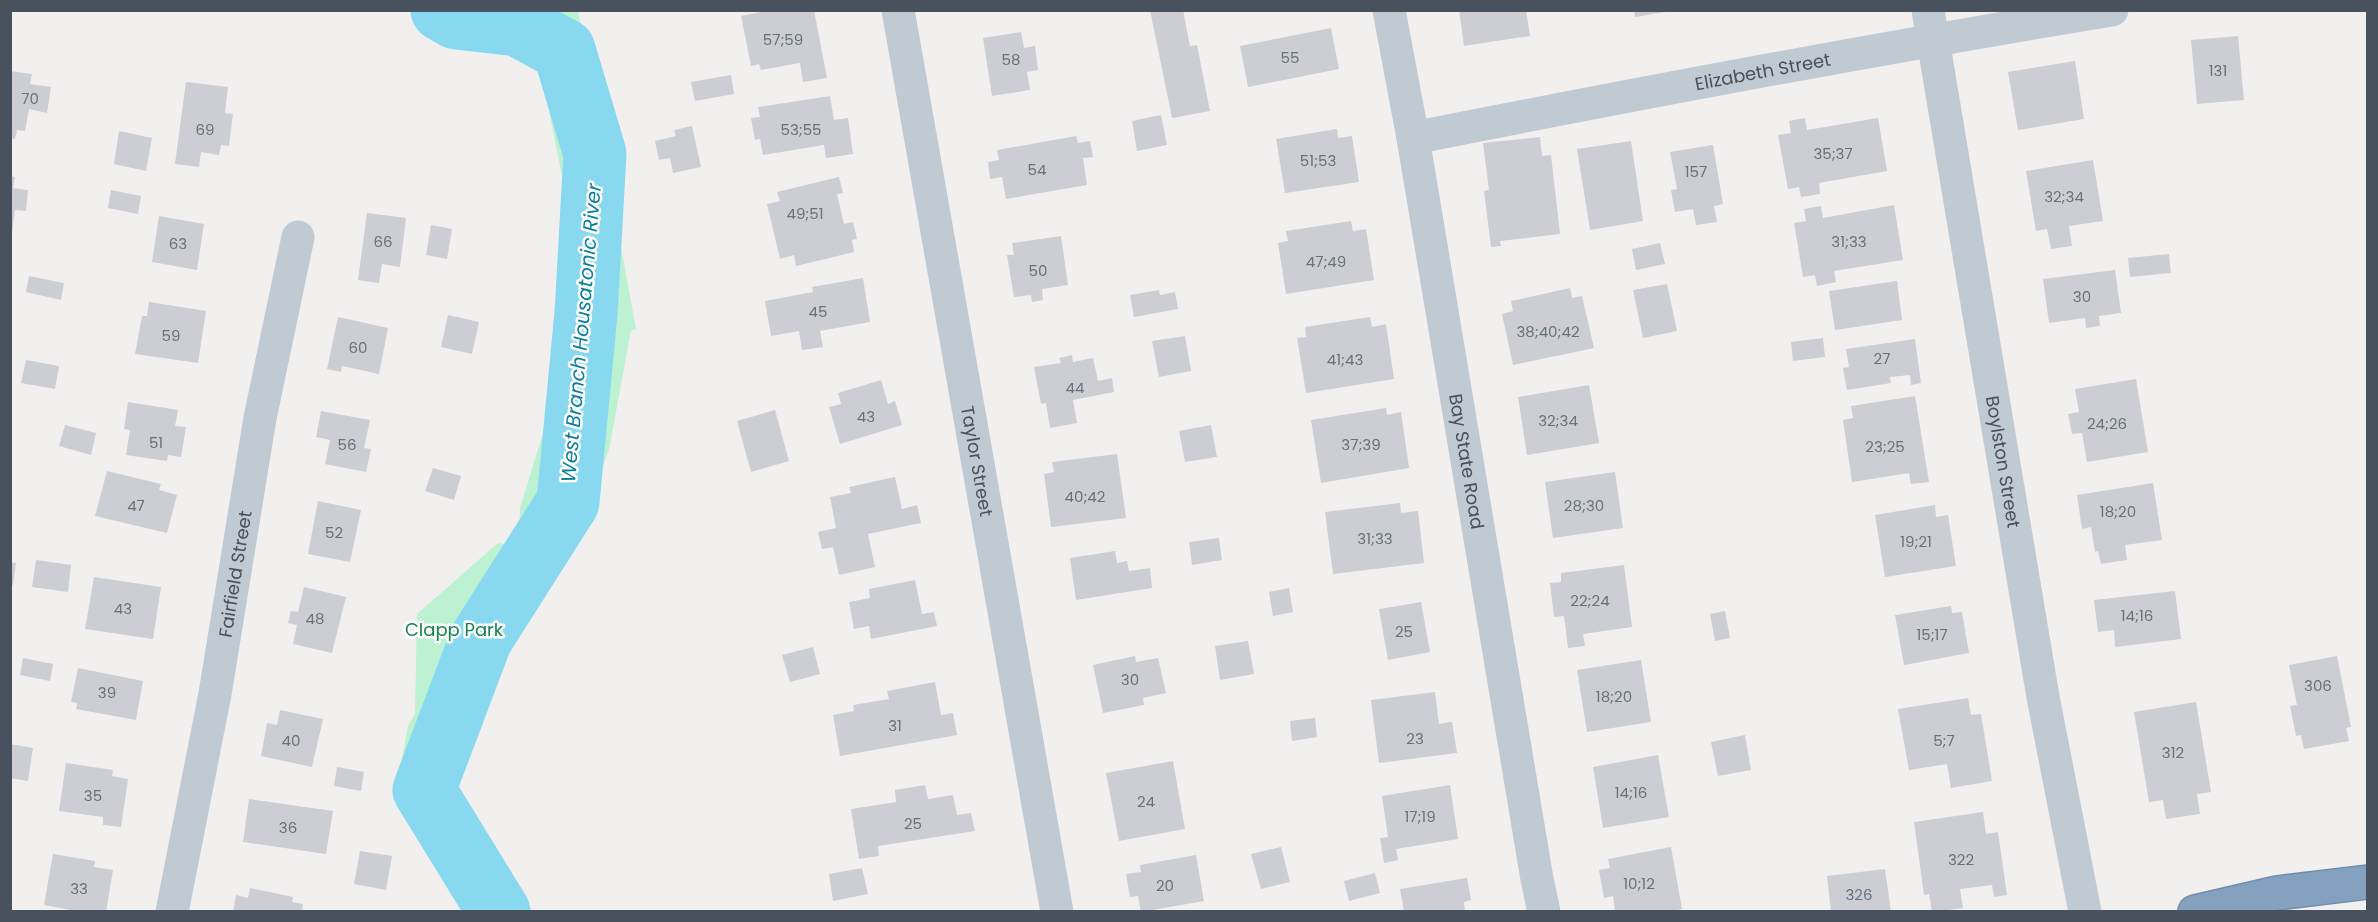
<svg xmlns="http://www.w3.org/2000/svg" width="2378" height="922" font-family="Poppins,sans-serif">
  <style>
    .green { fill: #bcf1d1 }
    .lines { fill: none; stroke-linecap: round; stroke-linejoin: round }
    .river { stroke: #88d9f0; stroke-width: 63 }
    .building { fill: #ccced4 }
    .highway-casing { stroke: #708cac; stroke-width: 36 }
    .street { stroke: #bfcad2; stroke-width: 33 }
    .highway { stroke: #85a1c0; stroke-width: 33 }
    .labels { text-anchor: middle; dominant-baseline: central; stroke-width: 5; stroke-linejoin: round; paint-order: stroke }
    .number-label { font-size: 15px; fill: #68717c }
    .street-label { font-size: 18px; fill: #47525e; stroke: #fff }
    .park-label { font-size: 18px; fill: #13834d; stroke: #fff }
    .water-label { font-size: 20px; font-style: italic; fill: #077fa1; stroke: #fff }
  </style>
  <rect width="100%" height="100%" fill="#f2efef"/>
  <path class="green" d="M529,11H578L636,329L631,330L609,450L563,565L445,694L456,783L528,911H469L406,811L398,780L408,726L415,714L417,614L498,543L519,547L520,508L575,329L562,252L563,181Z"/>
  <g class="lines">
    <path class="river" d="M442,10L456,18L518,25L564,50L595,154L586,313L568,502L481,639L424,790L499,912"/>
  </g>
  <path class="building" d="M770,10H814L827,78L803,82L800,63L761,70L759,64L751,66L741,16Z
    M1150,10H1183L1190,46L1197,45L1210,111L1172,118Z
    M1459,10H1526L1530,36L1464,46Z
    M1634,10H1665V12L1635,17Z
    M1331,28L1339,69L1248,87L1240,46Z
    M1021,32L1024,48L1035,46L1038,70L1027,72L1030,90L992,96L983,38Z
    M2238,36L2244,100L2197,104L2191,40Z
    M2075,61L2084,119L2018,130L2008,72Z
    M10,71L32,74L30,84L51,87L47,113L29,109L25,131L17,130L15,139L10,138Z
    M731,75L734,94L695,101L691,82Z
    M186,82L228,87L225,113L233,114L229,146L221,145L219,155L201,152L199,167L175,164Z
    M830,96L834,120L848,118L853,154L826,158L824,145L763,155L760,139L755,140L751,118L760,117L758,107Z
    M1161,115L1167,145L1137,151L1132,121Z
    M1805,118L1807,130L1878,118L1887,171L1819,183L1820,194L1801,197L1799,187L1788,189L1778,135L1791,133L1789,121Z
    M692,126L701,167L673,173L670,158L659,160L655,141L676,136L674,130Z
    M1337,129L1338,138L1352,136L1359,182L1285,193L1276,139Z
    M119,131L152,138L146,171L114,164Z
    M1076,136L1078,143L1090,141L1093,157L1083,158L1087,185L1006,199L1002,177L990,179L988,162L999,160L997,150Z
    M1540,137L1542,156L1551,155L1560,234L1500,241L1501,246L1491,247L1484,191L1489,190L1483,143Z
    M1631,141L1643,221L1590,230L1577,149Z
    M1713,145L1723,204L1714,206L1717,222L1696,225L1693,209L1675,212L1671,190L1677,189L1670,152Z
    M2093,160L2103,221L2069,226L2072,246L2051,249L2047,229L2036,231L2026,171Z
    M10,176L15,177L13,188L28,190L26,211L15,210L12,233Z
    M839,177L843,193L837,194L844,224L853,222L857,239L852,240L854,252L796,266L794,255L780,259L767,204L780,201L777,192Z
    M111,190L141,196L138,214L108,208Z
    M1894,205L1903,260L1834,271L1836,282L1817,286L1815,275L1803,277L1794,223L1806,221L1804,209L1821,206L1823,218Z
    M367,213L406,218L400,267L382,264L379,283L358,280Z
    M159,216L204,224L197,270L152,262Z
    M1351,221L1353,231L1366,229L1374,280L1286,294L1278,243L1288,241L1286,231Z
    M431,225L452,229L447,259L426,255Z
    M1061,236L1068,285L1042,289L1043,300L1032,302L1031,295L1014,297L1007,255H1014L1012,243Z
    M1660,243L1665,264L1636,270L1632,249Z
    M2169,254L2171,273L2130,277L2128,258Z
    M2115,270L2121,313L2099,316L2100,326L2086,328L2085,318L2049,323L2043,279Z
    M29,276L64,283L61,300L26,292Z
    M863,278L870,322L820,331L823,347L802,350L799,331L771,336L765,301L813,292L812,287Z
    M1897,281L1902,320L1835,330L1829,291Z
    M1667,284L1677,331L1643,338L1633,290Z
    M1570,288L1572,298L1582,296L1594,348L1513,365L1502,314L1513,311L1511,301Z
    M1159,290L1160,295L1175,292L1178,309L1134,317L1130,295Z
    M149,302L206,311L198,363L135,354L142,316H147Z
    M448,315L479,322L472,354L441,347Z
    M338,317L388,328L379,374L342,366L341,372L327,369Z
    M1370,317L1372,327L1386,324L1394,379L1306,393L1297,338L1306,337L1305,327Z
    M1185,336L1191,371L1159,377L1152,341Z
    M1823,338L1825,357L1793,361L1791,342Z
    M1915,339L1921,383L1911,385L1910,375L1890,377L1891,383L1847,390L1843,368L1849,367L1846,349Z
    M1072,355L1073,362L1093,358L1098,381L1112,378L1114,392L1073,400L1077,423L1050,428L1046,403L1041,404L1034,367L1061,363L1059,358Z
    M26,360L59,366L55,389L21,383Z
    M2136,379L2148,452L2087,462L2082,433L2072,434L2068,414L2079,412L2075,389Z
    M881,380L888,404L895,401L902,425L840,444L829,407L841,404L838,393Z
    M1589,385L1599,443L1527,455L1518,397Z
    M1915,396L1929,482L1911,484L1909,473L1852,482L1843,420L1853,418L1851,406Z
    M128,402L178,410L175,426L186,427L181,457L168,455L167,461L126,455L130,430L124,429Z
    M1386,408L1387,415L1401,412L1409,468L1321,483L1311,420Z
    M775,410L789,461L751,472L737,421Z
    M321,411L370,420L364,448L371,449L366,472L325,464L330,440L316,437Z
    M65,425L96,433L91,455L59,446Z
    M1211,425L1217,457L1185,462L1179,431Z
    M1117,454L1126,518L1051,527L1044,474L1054,472L1052,462Z
    M433,468L461,476L454,500L425,491Z
    M107,471L161,484L159,490L177,495L167,533L95,516Z
    M1615,472L1623,528L1553,538L1545,482Z
    M895,477L902,509L917,505L921,523L868,534L875,567L839,575L833,547L822,549L818,532L836,528L830,497L851,493L849,487Z
    M2153,483L2162,540L2125,545L2127,560L2101,564L2098,551L2095,552L2091,527L2082,529L2077,495Z
    M318,501L361,510L350,562L308,554Z
    M1400,503L1401,513L1418,511L1424,563L1333,574L1325,512Z
    M1935,505L1936,517L1948,515L1956,566L1885,577L1875,515Z
    M1219,538L1222,560L1192,565L1189,542Z
    M1115,551L1117,563L1127,561L1129,571L1150,568L1152,588L1076,600L1070,558Z
    M36,560L71,565L68,592L32,587Z
    M10,562L16,563L13,585L10,584Z
    M1624,565L1632,627L1583,634L1585,646L1568,648L1564,616L1554,617L1550,583L1561,582V573Z
    M94,577L161,587L153,639L85,629Z
    M915,580L922,614L934,612L937,626L871,639L869,626L854,629L849,602L870,598L869,589Z
    M304,587L346,597L332,653L293,644L297,625L288,623L291,611L298,612Z
    M1289,588L1293,612L1273,616L1269,592Z
    M2175,591L2181,639L2115,647L2114,630L2098,632L2094,600Z
    M1421,602L1430,652L1388,660L1379,609Z
    M1951,606L1952,613L1962,612L1969,653L1904,665L1895,615Z
    M1725,611L1730,638L1715,641L1710,614Z
    M1248,641L1254,674L1220,680L1215,646Z
    M813,647L820,674L790,682L782,655Z
    M1135,656L1136,662L1158,658L1166,693L1143,698L1144,705L1103,713L1093,665Z
    M2337,656L2351,727L2346,728L2349,741L2304,749L2301,735L2296,736L2290,706L2297,705L2289,665Z
    M23,658L53,664L50,681L20,675Z
    M1641,660L1651,722L1587,732L1577,670Z
    M78,668L143,681L136,720L76,709L77,703L71,702Z
    M935,682L941,715L953,713L957,735L840,756L833,715L854,711L853,705L889,699L887,691Z
    M1435,692L1439,724L1452,722L1457,753L1379,763L1371,700Z
    M1968,698L1971,715L1981,714L1992,781L1951,788L1947,764L1909,770L1898,709Z
    M2196,702L2211,792L2197,794L2200,814L2166,819L2163,800L2149,802L2134,712Z
    M280,710L323,719L312,767L261,756L267,723L277,725Z
    M1315,718L1317,737L1292,741L1290,721Z
    M1745,735L1751,770L1718,776L1711,742Z
    M10,744L33,748L28,781L10,778Z
    M1658,755L1669,817L1603,828L1593,767Z
    M1173,761L1185,829L1119,841L1106,773Z
    M66,763L113,770L112,776L128,779L121,827L103,825V817L59,811Z
    M337,767L364,772L361,791L334,786Z
    M925,785L928,799L953,795L957,815L971,813L975,831L878,846L879,856L859,859L851,809L896,802L895,790Z
    M1450,785L1458,839L1396,849L1398,860L1384,863L1380,838L1388,837L1382,796Z
    M249,799L333,811L326,854L243,842Z
    M1983,812L1986,834L1998,832L2007,895L1994,897L1992,885L1960,889L1963,908L1932,912L1929,894L1924,895L1914,822Z
    M1281,847L1290,882L1261,889L1251,854Z
    M1671,847L1682,909L1668,912H1615L1613,896L1604,898L1599,870L1610,868L1608,859Z
    M360,851L392,856L386,890L354,884Z
    M53,854L95,861L94,867L113,870L106,912H81L44,905Z
    M1196,855L1204,901L1141,912L1138,896L1130,897L1126,874L1141,872L1140,865Z
    M862,868L868,894L833,901L829,874Z
    M1885,869L1891,912H1831L1827,876Z
    M1375,873L1380,893L1349,901L1344,881Z
    M1467,878L1471,900L1464,902L1465,912H1404L1400,889Z
    M250,888L293,897L292,902L303,904L302,912H233L236,895L248,898Z"/>
  <g class="lines">
    <defs>
      <path id="highway" d="M2195,912L2277,893L2368,882"/>
    </defs>
    <use href="#highway" class="highway-casing"/>
    <g class="street">
      <path id="s1" d="M898,10L1057,912"/>
      <path id="s2" d="M1389,10L1413,138L1537,879L1544,912"/>
      <path id="s3" d="M1928,10L2043,697L2085,912"/>
      <path id="s4" d="M1413,138C1646,92 1878,48 2112,10"/>
      <path id="s5" d="M172,912L215,694L260,418L298,237"/>
    </g>
    <use href="#highway" class="highway"/>
  </g>
  <g class="labels">
    <g class="number-label">
      <text x="783" y="39">57;59</text>
      <text x="1290" y="57">55</text>
      <text x="1011" y="59">58</text>
      <text x="2218" y="70">131</text>
      <text x="30" y="98">70</text>
      <text x="205" y="129">69</text>
      <text x="801" y="129">53;55</text>
      <text x="1833" y="153">35;37</text>
      <text x="1318" y="160">51;53</text>
      <text x="1037" y="169">54</text>
      <text x="1696" y="171">157</text>
      <text x="2064" y="196">32;34</text>
      <text x="805" y="213">49;51</text>
      <text x="383" y="241">66</text>
      <text x="1849" y="241">31;33</text>
      <text x="178" y="243">63</text>
      <text x="1326" y="261">47;49</text>
      <text x="1038" y="270">50</text>
      <text x="2082" y="296">30</text>
      <text x="818" y="311">45</text>
      <text x="1548" y="331">38;40;42</text>
      <text x="171" y="335">59</text>
      <text x="358" y="347">60</text>
      <text x="1882" y="358">27</text>
      <text x="1345" y="359">41;43</text>
      <text x="1075" y="387">44</text>
      <text x="866" y="416">43</text>
      <text x="1558" y="420">32;34</text>
      <text x="2107" y="423">24;26</text>
      <text x="156" y="442">51</text>
      <text x="347" y="444">56</text>
      <text x="1361" y="444">37;39</text>
      <text x="1885" y="446">23;25</text>
      <text x="1085" y="496">40;42</text>
      <text x="136" y="505">47</text>
      <text x="1584" y="505">28;30</text>
      <text x="2118" y="511">18;20</text>
      <text x="334" y="532">52</text>
      <text x="1375" y="538">31;33</text>
      <text x="1916" y="541">19;21</text>
      <text x="1590" y="600">22;24</text>
      <text x="123" y="608">43</text>
      <text x="2137" y="615">14;16</text>
      <text x="315" y="618">48</text>
      <text x="1404" y="631">25</text>
      <text x="1932" y="634">15;17</text>
      <text x="1130" y="679">30</text>
      <text x="2318" y="685">306</text>
      <text x="107" y="692">39</text>
      <text x="1614" y="696">18;20</text>
      <text x="895" y="725">31</text>
      <text x="1415" y="738">23</text>
      <text x="291" y="740">40</text>
      <text x="1944" y="740">5;7</text>
      <text x="2173" y="752">312</text>
      <text x="1631" y="792">14;16</text>
      <text x="93" y="795">35</text>
      <text x="1146" y="801">24</text>
      <text x="1420" y="816">17;19</text>
      <text x="913" y="823">25</text>
      <text x="288" y="827">36</text>
      <text x="1961" y="859">322</text>
      <text x="1639" y="883">10;12</text>
      <text x="1165" y="885">20</text>
      <text x="79" y="888">33</text>
      <text x="1859" y="894">326</text>
    </g>
    <g class="street-label">
      <text stroke="none"><textPath href="#s4" startOffset="356">Elizabeth Street</textPath></text>
      <text stroke="none"><textPath href="#s1" startOffset="458">Taylor Street</textPath></text>
      <text stroke="none"><textPath href="#s2" startOffset="458">Bay State Road</textPath></text>
      <text stroke="none"><textPath href="#s3" startOffset="458">Boylston Street</textPath></text>
      <text stroke="none"><textPath href="#s5" startOffset="344">Fairfield Street</textPath></text>
    </g>
    <g class="park-label">
      <text x="454" y="629">Clapp Park</text>
    </g>
    <g class="water-label">
      <text transform="translate(581 333) rotate(-85)">West Branch Housatonic River</text>
    </g>
  </g>
  <rect width="2378" height="922" fill="none" stroke="#47525e" stroke-width="24"/>
</svg>
